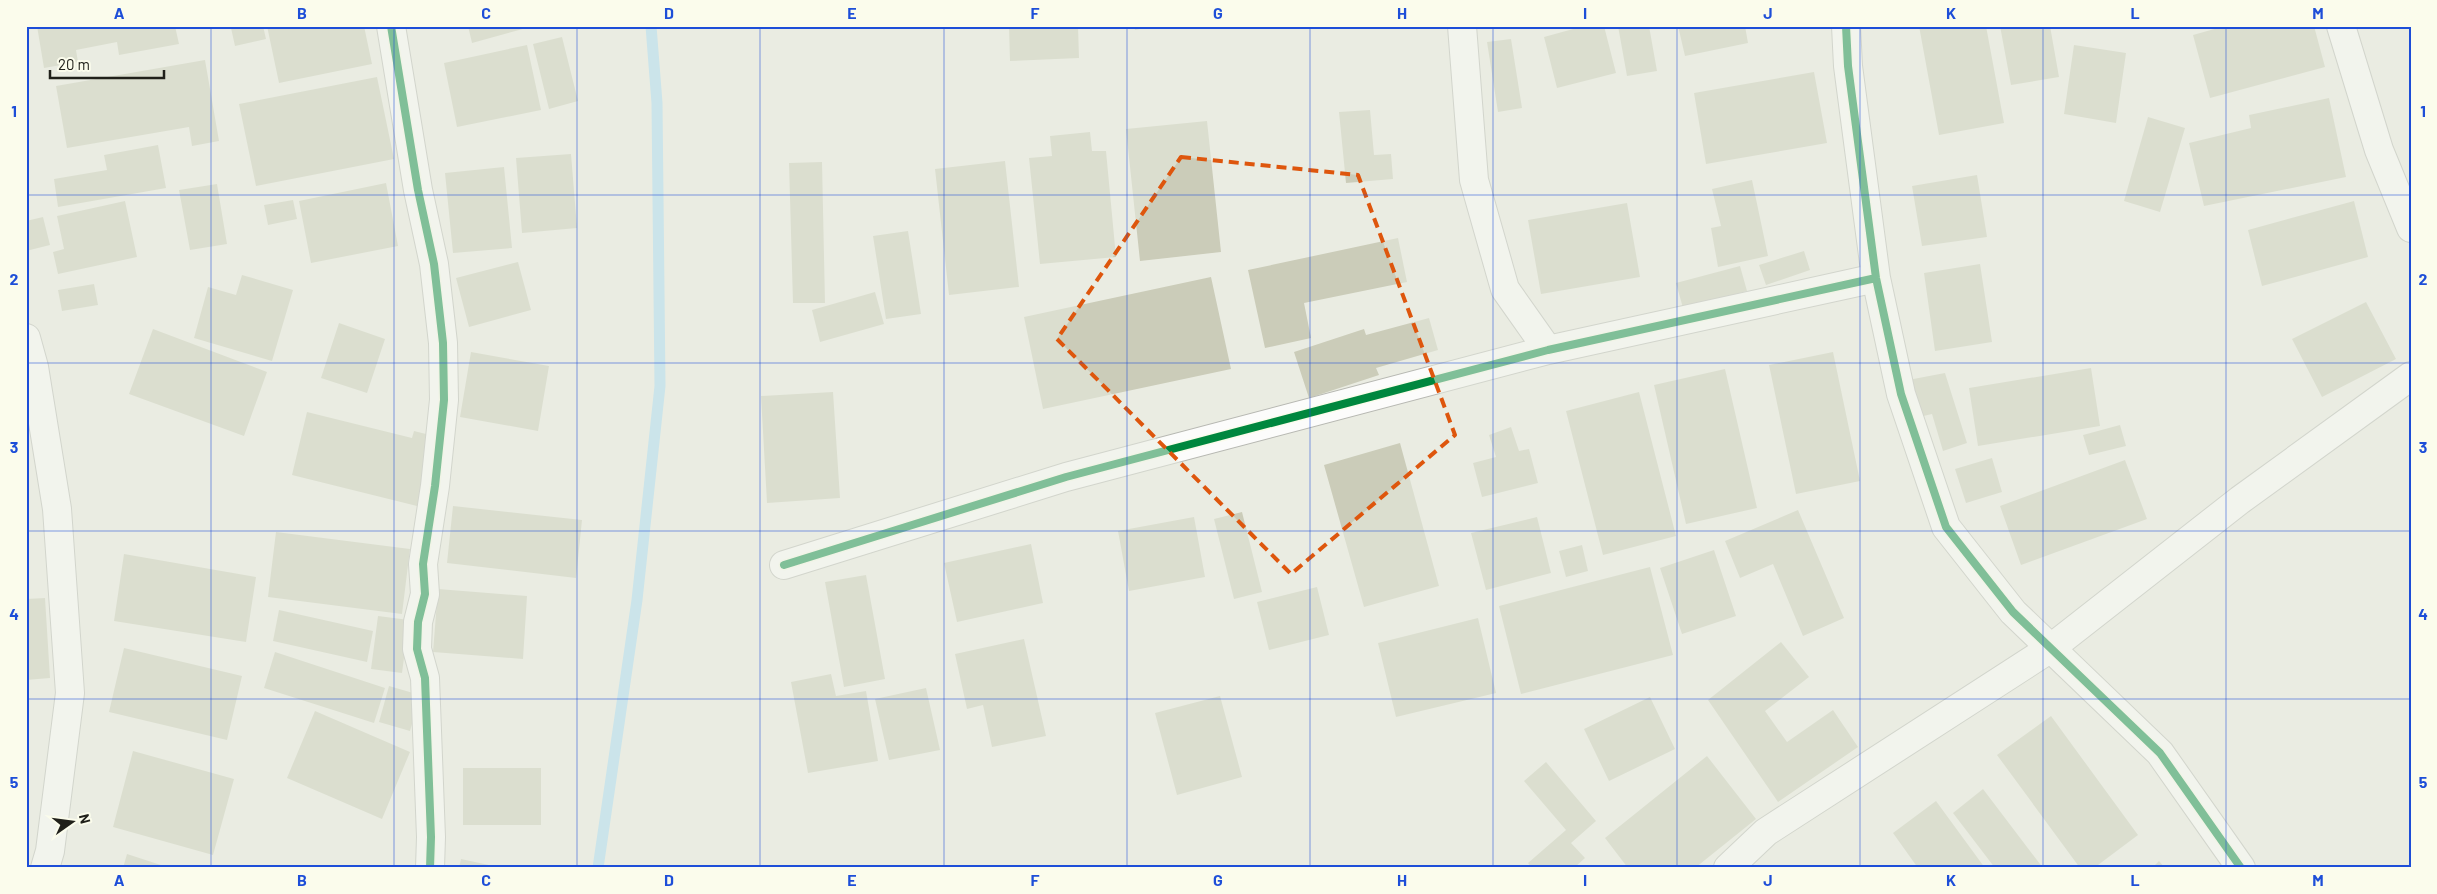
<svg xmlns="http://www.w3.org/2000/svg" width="2437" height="894" font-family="Barlow,sans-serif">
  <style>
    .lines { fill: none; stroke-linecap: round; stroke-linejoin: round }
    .stream { stroke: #a6d9f4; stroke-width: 11 }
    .building { fill: #cbccb9 }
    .minor-casing { stroke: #b7b8b2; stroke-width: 30 }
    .minor { stroke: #fcfcfb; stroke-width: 28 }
    .cycleway-casing { stroke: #fbfcec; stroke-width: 11 }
    .cycleway { stroke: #00873e; stroke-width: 8 }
    .marked { fill: none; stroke: #de560d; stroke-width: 4; stroke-dasharray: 10 6; stroke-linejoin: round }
    .grid { fill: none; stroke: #1d4ed8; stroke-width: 1; stroke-opacity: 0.55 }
    .neatline { fill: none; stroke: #1d4ed8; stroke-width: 2 }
    .grid-label { font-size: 16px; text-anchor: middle; font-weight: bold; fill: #1d4ed8 }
  </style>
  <rect width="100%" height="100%" fill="#eaece2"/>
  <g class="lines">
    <path class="stream" d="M598,868L637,600L660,386L657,103L651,26"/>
  </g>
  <path class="building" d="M37,26H175L179,44L119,55L117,42L76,50L78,62L44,68Z
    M240,26H263L266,39L235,46L231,28Z
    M267,26H364L372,64L279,83Z
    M468,26H530V27L472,43Z
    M1009,26H1078L1079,58L1010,61Z
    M1134,26H1151V27L1135,30Z
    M1584,26H1604L1616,73L1557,88L1544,37Z
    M1618,26H1649L1657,71L1627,76Z
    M1678,26H1745L1748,43L1685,56Z
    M1919,26H1986L2004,123L1939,135Z
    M2000,26H2050L2059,77L2011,85Z
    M2225,26H2314L2325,67L2210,98L2193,35Z
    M562,37L578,101L549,109L533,44Z
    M1511,39L1522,108L1498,112L1487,42Z
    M527,45L541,110L457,127L444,63Z
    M2074,45L2126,53L2116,123L2064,114Z
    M205,60L219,141L192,146L189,127L67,148L56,86Z
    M1814,72L1827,143L1706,164L1694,93Z
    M377,77L394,159L256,186L239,104Z
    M2329,98L2346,177L2204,206L2189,143L2251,128L2249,115Z
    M1370,110L1374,155L1391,154L1393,179L1346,183L1339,112Z
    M2148,117L2185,128L2160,212L2124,201Z
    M1207,121L1221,252L1140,261L1126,129Z
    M1090,132L1092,151H1106L1116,257L1040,264L1029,158L1052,156L1050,136Z
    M158,145L166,188L58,207L54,179L107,170L104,155Z
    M571,154L577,228L522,233L516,158Z
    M1005,161L1019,287L949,295L935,169Z
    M822,162L825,303H793L789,163Z
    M504,167L512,248L453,253L445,173Z
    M1977,175L1987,237L1922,246L1912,186Z
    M1752,180L1768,256L1718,267L1711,228L1721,226L1712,189Z
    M386,183L398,246L311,263L299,201Z
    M217,184L227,244L190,250L179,190Z
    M293,200L297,219L268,225L264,205Z
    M125,201L137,257L58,274L53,252L64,249L57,216Z
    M2354,201L2368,257L2262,286L2248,230Z
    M1627,203L1640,277L1541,294L1528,220Z
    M43,217L50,245L26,251V221Z
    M908,231L921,314L886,319L873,236Z
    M1398,238L1407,282L1304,303L1311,338L1265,348L1248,270Z
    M1804,251L1810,270L1766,285L1759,265Z
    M518,262L531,310L469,327L456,278Z
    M1980,264L1992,342L1935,351L1924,273Z
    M1740,266L1747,291L1683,308L1676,283Z
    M242,275L293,290L272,361L194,338L208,287L236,295Z
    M1211,277L1231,369L1043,409L1024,317Z
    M94,284L98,305L62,311L58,290Z
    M875,292L884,324L820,342L812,310Z
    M2366,302L2396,359L2322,397L2292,339Z
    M1429,318L1438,350L1376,368L1379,375L1309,398L1294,352L1364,329L1366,335Z
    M339,323L385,339L367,393L321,378Z
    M153,329L267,372L244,436L129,394Z
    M471,352L549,366L538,431L460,417Z
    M1833,352L1860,481L1796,494L1769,365Z
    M2091,368L2100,426L1978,446L1969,388Z
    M1725,369L1757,508L1686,524L1654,385Z
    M1945,373L1967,443L1943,451L1932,414L1915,418L1908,380Z
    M833,392L840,498L767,503L761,396Z
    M1639,392L1676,536L1603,555L1566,411Z
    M307,412L412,438L414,431L434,436L417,506L292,475Z
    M2120,425L2126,446L2089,455L2083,435Z
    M1511,427L1519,451L1529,449L1538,483L1482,497L1473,463L1496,457L1489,435Z
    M1400,443L1439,586L1364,607L1324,465Z
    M1992,458L2002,492L1966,503L1955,469Z
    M2125,460L2147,519L2021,565L2000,506Z
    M453,506L582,520L576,578L447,563Z
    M1798,510L1844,618L1803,636L1773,564L1740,578L1725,541Z
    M1242,512L1262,592L1234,599L1214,519Z
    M26,515H29V573H26Z
    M1194,517L1205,577L1129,591L1118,531Z
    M1537,517L1551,573L1486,590L1471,533Z
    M276,532L410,549L402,614L268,597Z
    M1031,544L1043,603L957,622L944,563Z
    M1582,545L1588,571L1566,577L1559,551Z
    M1714,550L1736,616L1682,634L1660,568Z
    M124,554L256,577L246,642L114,621Z
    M1650,567L1673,655L1521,694L1499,606Z
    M866,575L885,679L844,687L825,582Z
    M1317,587L1329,635L1269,650L1257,602Z
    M438,589L527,596L523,659L433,652Z
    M45,598L50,678L26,680V599Z
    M279,610L373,631L367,662L273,641Z
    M378,616L409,620L402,673L371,669Z
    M1478,618L1496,693L1396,717L1378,643Z
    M1024,639L1046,736L992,747L983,705L967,709L955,654Z
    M1781,642L1809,677L1765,711L1787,742L1833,710L1858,747L1778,802L1708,700Z
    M124,648L242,676L227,740L109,712Z
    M275,652L385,688L374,723L264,688Z
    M831,674L836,696L866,691L878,761L808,773L791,682Z
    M389,686L420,695L410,731L379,722Z
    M926,688L940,750L889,760L875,699Z
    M1220,696L1242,777L1177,795L1155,713Z
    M1650,697L1675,749L1609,781L1584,729Z
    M315,711L410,752L382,819L287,778Z
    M2051,716L2138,835L2094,868H2080L1997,755Z
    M133,751L234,779L213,855L113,827Z
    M1707,756L1756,819L1695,868H1628L1605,838Z
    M1546,762L1596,821L1571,843L1585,858L1574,868H1532L1528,863L1566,830L1524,781Z
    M463,768H541V825H463Z
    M1983,789L2043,868H1995L1953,813Z
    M1936,801L1985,868H1918L1893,833Z
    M127,854L167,867V868H123Z
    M461,859L498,867V868H459Z
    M2159,861L2165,868H2152Z"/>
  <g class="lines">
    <defs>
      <path id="minor" d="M391,26L418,190L434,264L443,343L444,400L435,486L423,564L425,594L418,622L417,649L425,678L431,837L430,868
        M1462,26L1474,180L1505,289L1548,350
        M1846,26L1848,66L1876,278L1901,394L1946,527L2013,612L2160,753L2241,868
        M2341,26L2379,150L2411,228
        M26,338L34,367L57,509L70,693L50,851L45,868
        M784,565L1066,477L1548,350L1876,278
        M1728,868L1766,832L2051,648L2240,500L2411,376"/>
    </defs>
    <use href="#minor" class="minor-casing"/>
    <use href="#minor" class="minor"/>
    <defs>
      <path id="cycleway" d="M391,26L418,190L434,264L443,343L444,400L435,486L423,564L425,594L418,622L417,649L425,678L431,837L430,868
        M1846,26L1848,66L1876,278L1901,394L1946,527L2013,612L2160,753L2241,868
        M784,565L1066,477L1548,350L1876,278"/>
    </defs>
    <use href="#cycleway" class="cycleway-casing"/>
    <use href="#cycleway" class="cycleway"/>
  </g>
  <path d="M0 0H2437V894H0ZM1181,157L1358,175L1455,435L1291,574L1057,339Z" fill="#eaece2" fill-opacity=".55" fill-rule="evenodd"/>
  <path class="marked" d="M1181,157L1358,175L1455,435L1291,574L1057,339Z"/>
  <path class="grid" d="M211,26V868M394,26V868M577,26V868M760,26V868M944,26V868M1127,26V868M1310,26V868M1493,26V868M1677,26V868M1860,26V868M2043,26V868M2226,26V868M26,195H2411M26,363H2411M26,531H2411M26,699H2411"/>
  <rect width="2437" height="894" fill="none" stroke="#fbfcec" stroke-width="55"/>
  <g transform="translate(72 822) rotate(76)" stroke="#fbfcec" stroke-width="4" paint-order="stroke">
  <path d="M0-4L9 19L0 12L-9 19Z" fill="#20201a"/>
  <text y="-8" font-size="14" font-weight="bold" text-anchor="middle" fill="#20201a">N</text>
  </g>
  <path d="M50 70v8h114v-8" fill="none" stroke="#20201a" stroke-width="2.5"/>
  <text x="58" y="70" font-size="15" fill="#20201a" stroke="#fbfcec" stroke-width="4" paint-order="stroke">20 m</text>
  <rect x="28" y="28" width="2382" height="838" class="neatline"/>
  <g class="grid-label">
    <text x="119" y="19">A</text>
    <text x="302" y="19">B</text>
    <text x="486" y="19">C</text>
    <text x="669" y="19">D</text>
    <text x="852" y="19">E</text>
    <text x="1035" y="19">F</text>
    <text x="1218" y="19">G</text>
    <text x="1402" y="19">H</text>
    <text x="1585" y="19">I</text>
    <text x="1768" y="19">J</text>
    <text x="1951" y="19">K</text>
    <text x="2135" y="19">L</text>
    <text x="2318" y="19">M</text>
    <text x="14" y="117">1</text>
    <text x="2423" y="117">1</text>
    <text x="14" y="285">2</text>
    <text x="2423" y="285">2</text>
    <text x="14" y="453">3</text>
    <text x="2423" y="453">3</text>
    <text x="14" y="620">4</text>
    <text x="2423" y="620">4</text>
    <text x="14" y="788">5</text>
    <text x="2423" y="788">5</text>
    <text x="119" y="886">A</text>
    <text x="302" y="886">B</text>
    <text x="486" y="886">C</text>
    <text x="669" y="886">D</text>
    <text x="852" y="886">E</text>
    <text x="1035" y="886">F</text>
    <text x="1218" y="886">G</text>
    <text x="1402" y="886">H</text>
    <text x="1585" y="886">I</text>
    <text x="1768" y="886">J</text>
    <text x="1951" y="886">K</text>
    <text x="2135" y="886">L</text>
    <text x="2318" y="886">M</text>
  </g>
</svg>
